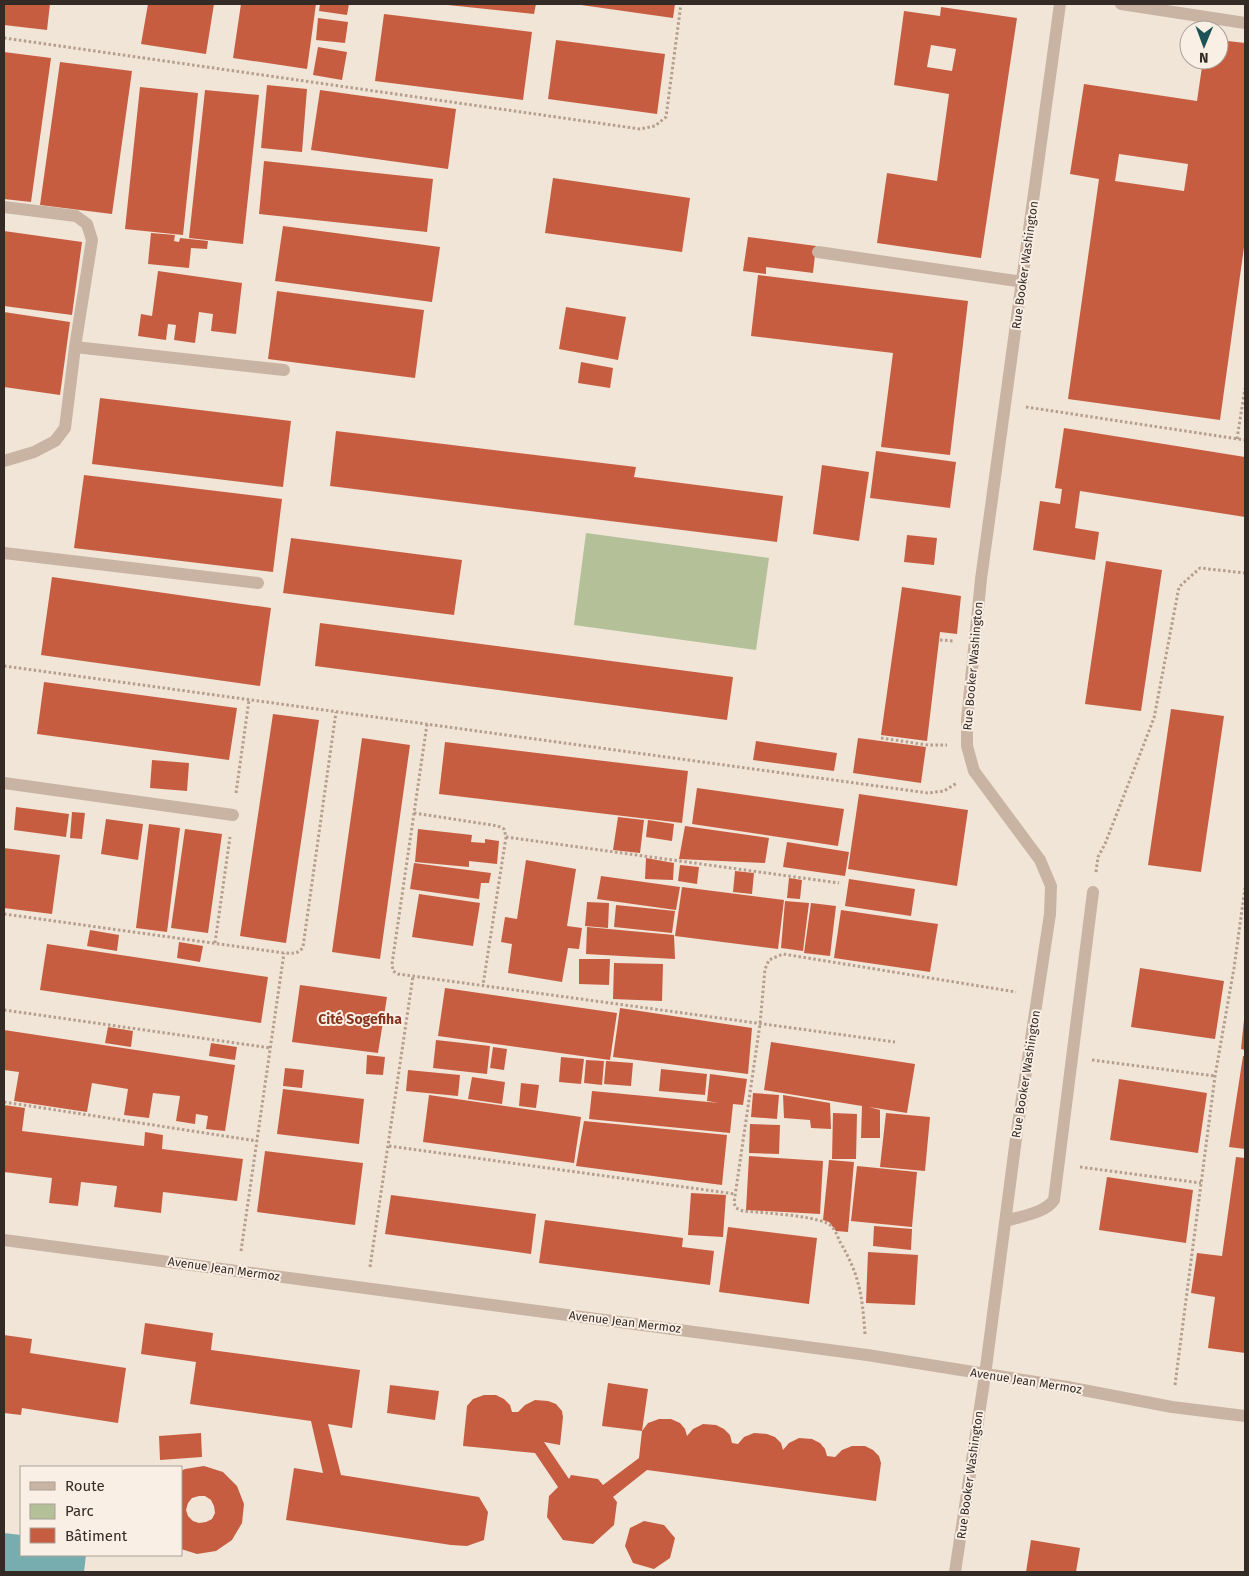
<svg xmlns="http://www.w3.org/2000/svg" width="1249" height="1576" font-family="'Fira Sans',sans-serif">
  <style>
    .green { fill: #b3c098 }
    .water { fill: #77adae }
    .building { fill: #c75d40; fill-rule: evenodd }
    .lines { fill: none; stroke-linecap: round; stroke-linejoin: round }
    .path { stroke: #b59e8e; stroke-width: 3; stroke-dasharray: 2.5 2.5; stroke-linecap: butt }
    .minor { stroke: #c9b4a4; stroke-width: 12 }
    .labels { text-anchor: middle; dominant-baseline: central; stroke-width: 4; stroke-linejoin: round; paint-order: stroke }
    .street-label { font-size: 12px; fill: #342a26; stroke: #f9efe4 }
    .neighbourhood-label { font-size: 14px; font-weight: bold; fill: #84341e; stroke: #f9efe4 }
  </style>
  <rect width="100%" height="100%" fill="#f1e5d8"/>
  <path class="green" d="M586,533L769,558L756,650L574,625Z"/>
  <path class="water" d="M4,1533L21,1535V1555H86L84,1572H4Z"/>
  <path class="building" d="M4,4H50L47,30L4,25Z
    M148,4H214L206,54L141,44Z
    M241,4H316L307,69L233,58Z
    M320,4H349L347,15L319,11Z
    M448,4H536L534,14L448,5Z
    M574,4H675L673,18Z
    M941,7L1017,18L981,258L877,243L887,173L937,181L949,94L894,85L904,11L940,16ZM931,45L956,49L952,71L927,67Z
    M384,14L532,32L523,100L375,81Z
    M318,18L348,22L345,43L316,40Z
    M556,40L665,54L657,114L548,99Z
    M1219,40L1245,43V240L1220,420L1068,399L1099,179L1070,174L1084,84L1197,101L1203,60H1219ZM1119,154L1188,164L1184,191L1115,181Z
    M318,47L347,52L342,80L313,75Z
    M4,52L51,58L31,202L4,199Z
    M60,62L132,71L112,214L40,205Z
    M267,85L307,89L302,152L261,148Z
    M140,87L198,93L183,235L125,229Z
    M205,90L259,95L243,244L189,238Z
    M320,90L456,109L448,169L311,150Z
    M264,161L433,179L427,232L259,214Z
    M553,178L690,198L682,252L545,233Z
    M283,226L440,247L432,302L275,281Z
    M4,231L82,242L72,315L4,306Z
    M151,233L175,235L174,241L179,242L180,238L208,241L207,249L191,248L189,268L148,264Z
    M748,237L816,246L813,273L766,267V274L743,271Z
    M158,271L242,283L236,334L211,331L213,314L199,312L195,343L174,340L176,325L168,324L166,340L138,336L141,314L152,316Z
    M758,275L968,301L950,455L881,447L893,353L751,336Z
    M277,291L424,310L415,378L268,359Z
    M566,307L626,317L618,360L559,349Z
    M4,312L70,322L60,395L4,387Z
    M581,362L613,368L610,388L578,383Z
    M100,398L291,421L283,487L92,464Z
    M1064,428L1245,457V517L1080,491L1075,528L1099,532L1095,560L1033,550L1040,501L1060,504L1062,489L1055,488Z
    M336,431L636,467L634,477L783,496L777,542L330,486Z
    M876,451L956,462L950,508L870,498Z
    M822,465L869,472L859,541L813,534Z
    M84,475L282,499L273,572L74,548Z
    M907,535L937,538L934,565L904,562Z
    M291,538L462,560L454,615L283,593Z
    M1106,561L1162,570L1141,711L1085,704Z
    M52,577L271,608L260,686L41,655Z
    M902,587L961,596L957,634L940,632L927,741L881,735Z
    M320,623L733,677L727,720L315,666Z
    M44,682L237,708L229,760L37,734Z
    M1171,709L1224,716L1201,872L1148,865Z
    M273,714L319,720L286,943L240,936Z
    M362,738L410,745L380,959L332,952Z
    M858,738L926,747L921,783L853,773Z
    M756,741L837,753L834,771L753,760Z
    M445,742L688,771L682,823L439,794Z
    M152,760L189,763L187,791L150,788Z
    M697,788L844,809L838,846L692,824Z
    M859,794L968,810L957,886L848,869Z
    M16,807L69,814L66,837L14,830Z
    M72,812L85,813L82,839L70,838Z
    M618,817L644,820L640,853L613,850Z
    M106,819L143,824L138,860L101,854Z
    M648,820L674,824L672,841L646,837Z
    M149,824L180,828L167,932L136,928Z
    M685,826L769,838L765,863L679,859Z
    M185,829L222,834L208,933L171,928Z
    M418,829L472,835L471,842L485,843V839L499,841L497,864L469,861V867L415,862Z
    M787,842L849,852L845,876L783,867Z
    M4,848L60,855L52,914L4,908Z
    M646,858L674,863L673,880L645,879Z
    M526,860L576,869L567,926L582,928L579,949L568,948L562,982L508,973L512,944L501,942L505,917L517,919Z
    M414,863L491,873L489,883H481L479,899L410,889Z
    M680,865L699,867L697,884L678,881Z
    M735,871L754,873L752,894L733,892Z
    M601,876L680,887L676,910L597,899Z
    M789,878L802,880L800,899L787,898Z
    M849,879L915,889L911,916L845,906Z
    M682,887L784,900L778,949L675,936Z
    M419,894L480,903L473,946L412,937Z
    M785,901L809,903L803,951L781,948Z
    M587,902L609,903L608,928L585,926Z
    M811,903L836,906L830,956L804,953Z
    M616,905L675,911L672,933L614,927Z
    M841,910L938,924L930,972L834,958Z
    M587,927L674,935L675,959L586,954Z
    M90,930L119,935L117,951L87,946Z
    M179,942L203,946L200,962L177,958Z
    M47,944L268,977L261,1023L40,990Z
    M579,959H610L609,985L579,984Z
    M614,963L663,964L662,1001L613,999Z
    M1140,968L1224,981L1215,1039L1131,1027Z
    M300,985L387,997L378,1053L292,1042Z
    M445,988L617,1013L610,1060L438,1036Z
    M620,1008L752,1028L748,1074L613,1057Z
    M1244,1020H1245V1050L1241,1049Z
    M108,1027L133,1031L131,1047L105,1043Z
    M4,1030L235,1065L225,1131L206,1129L208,1116L196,1114L195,1124L176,1121L180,1096L153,1093L149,1118L124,1115L128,1089L92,1083L87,1112L14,1101L19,1072L4,1070Z
    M436,1040L490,1046L487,1074L433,1068Z
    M771,1042L915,1064L907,1113L869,1107L880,1110V1138H861L862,1106L764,1090Z
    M211,1043L237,1047L235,1060L209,1056Z
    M493,1047L507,1049L504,1070L490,1068Z
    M367,1055L385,1057L383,1075L366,1074Z
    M1243,1056H1245V1149L1229,1147Z
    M561,1057L584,1059L581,1084L559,1082Z
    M586,1060L604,1061L602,1085L584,1083Z
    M606,1061L633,1063L631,1086L604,1084Z
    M285,1068L304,1070L302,1088L283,1086Z
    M661,1069L707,1074L705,1095L659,1091Z
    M408,1070L460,1075L458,1096L406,1091Z
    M710,1074L747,1079L743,1105L733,1104L730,1133L589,1119L592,1091L719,1103L707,1101Z
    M472,1077L505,1082L502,1104L468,1099Z
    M1119,1079L1207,1093L1198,1153L1110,1140Z
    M521,1083L539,1085L536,1108L519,1106Z
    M283,1089L364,1099L359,1144L277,1134Z
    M753,1093L779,1095L777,1119L751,1117Z
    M429,1095L581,1117L574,1163L423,1142Z
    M783,1095L830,1103L831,1129L811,1128L810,1120L784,1118Z
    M4,1105L25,1108L22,1131L144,1146L145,1132L163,1135L162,1149L243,1159L237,1201L163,1192L161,1213L114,1207L117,1186L81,1182L78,1206L49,1203L52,1178L4,1172Z
    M833,1113L857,1114L856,1159H832Z
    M886,1113L930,1117L925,1171L880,1167Z
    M584,1121L727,1135L722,1185L576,1166Z
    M750,1124L780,1125L779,1154L749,1153Z
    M265,1151L363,1163L355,1225L257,1212Z
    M749,1156L823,1161L820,1214L746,1210Z
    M1236,1157L1245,1158V1353L1208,1348L1215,1297L1191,1293L1197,1253L1222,1256Z
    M829,1160L854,1162L848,1232L836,1231L829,1222L823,1220Z
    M857,1166L917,1172L912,1227L851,1221Z
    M1107,1177L1193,1190L1186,1243L1099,1230Z
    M691,1193L726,1195L723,1237L688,1235Z
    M391,1195L536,1214L531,1254L385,1234Z
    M545,1220L683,1238L682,1247L714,1251L710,1285L539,1263Z
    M874,1226L912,1229L911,1250L873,1246Z
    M728,1227L817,1238L809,1304L719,1292Z
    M868,1252L918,1255L915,1305L866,1303Z
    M145,1323L213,1333L211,1350L360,1370L352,1428L328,1424L341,1475L479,1497L488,1512L484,1540L467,1546L451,1545L286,1520L294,1468L323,1473L311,1421L190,1404L196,1362L141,1354Z
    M4,1335L32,1339L30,1353L126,1368L118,1423L22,1408L21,1415L4,1413Z
    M608,1383L648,1389L642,1431L602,1426Z
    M390,1385L439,1391L435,1420L387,1413Z
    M484,1395H496L504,1399L510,1405L512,1412H518L525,1405L535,1400L548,1401L556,1404L562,1411L563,1417L560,1445L544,1442L569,1479L571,1475L598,1479L603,1485L639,1458L642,1431L648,1423L659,1419H671L680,1423L685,1429L687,1436L693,1429L703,1424L716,1425L724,1429L730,1435L732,1443L738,1444L744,1437L754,1433L767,1434L775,1437L781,1443L783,1450L789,1443L799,1438L812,1439L820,1443L825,1449L827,1456L835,1457L842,1450L852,1446H865L873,1450L879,1456L881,1463L876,1501L647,1470L613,1497L617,1502L614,1525L593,1544L563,1540L547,1517L549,1496L558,1487L535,1453L463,1446L467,1406L473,1399Z
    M201,1433L202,1457L160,1460L159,1436Z
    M204,1466L223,1472L237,1486L244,1504L242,1523L232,1540L216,1551L197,1554L181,1549V1471L185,1469ZM199,1496H205L211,1500L214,1506L215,1513L212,1519L206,1522L199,1523L193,1521L188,1516L186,1510L188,1503L192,1498Z
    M644,1521L664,1525L675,1538L670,1558L654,1569L633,1563L625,1546L630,1528Z
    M1031,1540L1080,1548L1076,1572H1026Z"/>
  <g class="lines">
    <path class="path" d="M4,38L640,129L655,126L666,117L681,4
      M1026,407L1245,440
      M1237,439L1245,388
      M940,640L954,641
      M4,666L928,793L944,791L957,783
      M427,724L392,964L393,971L398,974L895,1042
      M881,738L928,745H947
      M236,793L249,700
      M414,813L498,826L504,829L506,837L483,985
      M506,837L839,883
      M1096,872L1098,857L1105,844L1154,718L1179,587L1200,568L1245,573
      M4,914L284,953C292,953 298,955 303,947L336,712
      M215,943L230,837
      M4,1010L271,1048
      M1092,1060L1215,1076
      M4,1102L257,1141
      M389,1146L735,1194
      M1080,1167L1201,1183
      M241,1251L284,953
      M370,1267L413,976
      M865,1334C862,1295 860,1276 840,1242C837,1235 834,1226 827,1223C807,1215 766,1213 743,1211L736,1208L734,1203L760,1024L765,969L769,960L783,954L1016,992
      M1175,1385L1215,1076L1234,968L1245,888"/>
    <path class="minor" d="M1121,4L1245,23
      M4,207L76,216L87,224L92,240L75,347L65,428L55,441L34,452L4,461
      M818,252L1023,282
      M75,347L284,370
      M4,553L258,583
      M4,783L233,815
      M1006,1221C1021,1216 1045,1213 1054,1200L1093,892
      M4,1240L867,1355L1067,1387L1172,1407L1245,1416
      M955,1572L985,1375L1017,1131L1050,914L1051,886L1040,860L974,771L967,746V720L981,579L1060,4"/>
  </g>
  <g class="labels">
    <g class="street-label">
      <text transform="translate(1025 265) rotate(-82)">Rue Booker Washington</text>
      <text transform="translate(973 666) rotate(-85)">Rue Booker Washington</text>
      <text transform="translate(1026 1074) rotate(-81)">Rue Booker Washington</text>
      <text transform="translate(224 1269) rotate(8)">Avenue Jean Mermoz</text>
      <text transform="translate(625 1322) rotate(7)">Avenue Jean Mermoz</text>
      <text transform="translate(1026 1381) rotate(9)">Avenue Jean Mermoz</text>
      <text transform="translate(970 1475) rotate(-82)">Rue Booker Washington</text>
    </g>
    <g class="neighbourhood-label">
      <text x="360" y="1019">Cité Sogefiha</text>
    </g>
  </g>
  <rect width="1249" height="1576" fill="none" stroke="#342a26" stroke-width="10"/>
  <rect x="20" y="1466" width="162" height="90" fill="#f9efe4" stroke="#aaa098"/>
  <rect x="30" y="1482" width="25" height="8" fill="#c9b4a4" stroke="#aaa098"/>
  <text x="65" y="1491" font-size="15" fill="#342a26">Route</text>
  <rect x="30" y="1504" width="25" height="15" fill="#b3c098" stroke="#aaa098"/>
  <text x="65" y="1516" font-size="15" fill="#342a26">Parc</text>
  <rect x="30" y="1528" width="25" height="15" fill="#c75d40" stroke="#aaa098"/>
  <text x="65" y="1541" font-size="15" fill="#342a26">Bâtiment</text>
  <g transform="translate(1204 45) rotate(181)"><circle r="24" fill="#f9efe4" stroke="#aaa098"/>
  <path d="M0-4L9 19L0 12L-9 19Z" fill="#1b5356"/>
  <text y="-8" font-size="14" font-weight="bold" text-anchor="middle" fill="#342a26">N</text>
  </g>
</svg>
